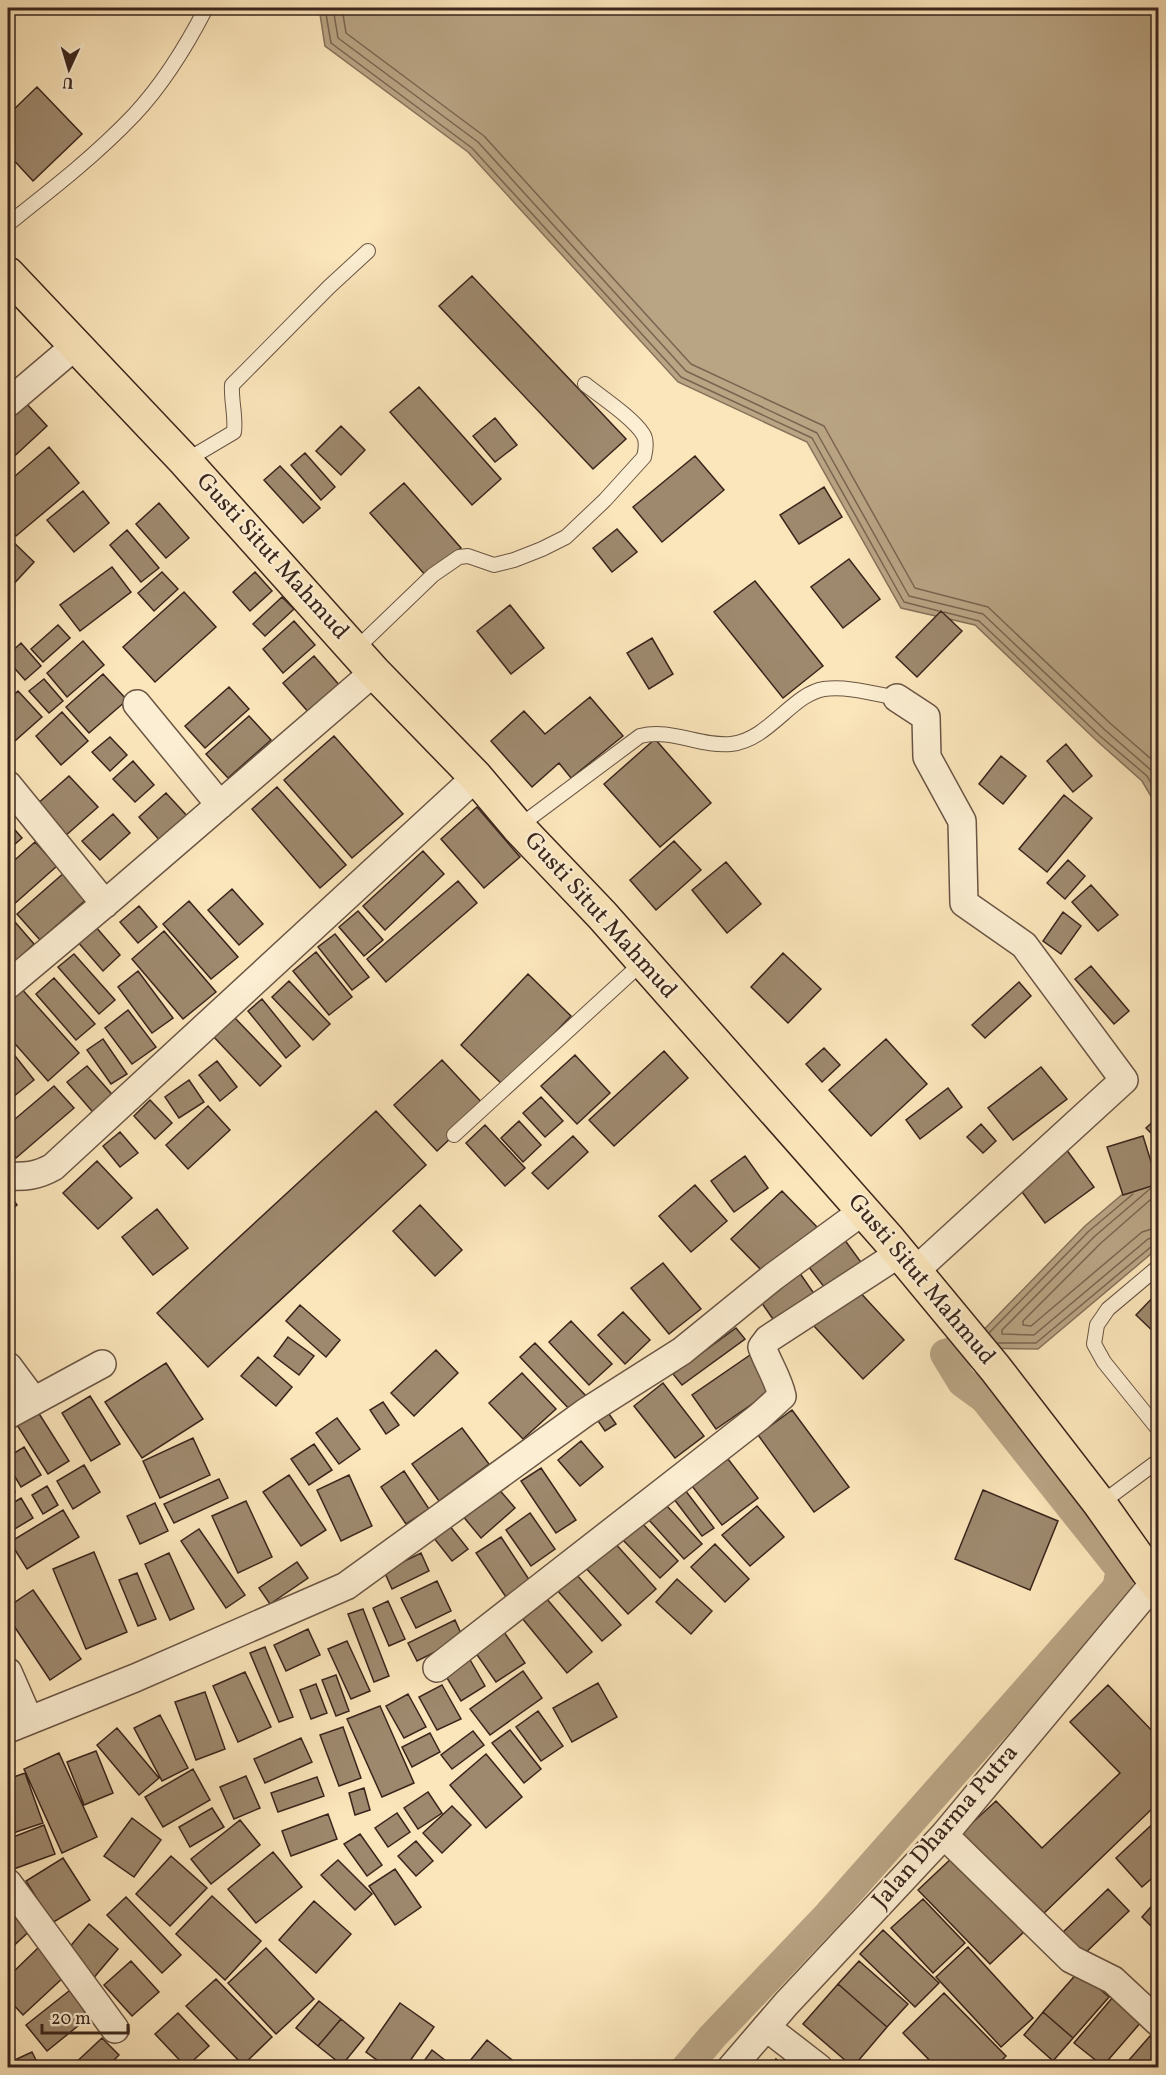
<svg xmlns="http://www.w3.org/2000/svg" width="1166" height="2075" font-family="Vollkorn,serif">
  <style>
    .water { fill: #b9a484; stroke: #86715a; stroke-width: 1.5 }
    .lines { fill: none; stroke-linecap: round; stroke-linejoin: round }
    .shore { stroke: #7a6450; stroke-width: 1.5 }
    .canal { stroke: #b9a484; stroke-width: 30 }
    .building { fill: #9e896e; stroke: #3a251c; stroke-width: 1.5 }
    .service-casing { stroke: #6a5544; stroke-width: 16 }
    .minor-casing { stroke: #6a5544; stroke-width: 30 }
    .trunk-casing { stroke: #3a251c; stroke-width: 36 }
    .service { stroke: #fceed2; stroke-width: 14 }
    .minor { stroke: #fceed2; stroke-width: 27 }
    .trunk { stroke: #fbe5ba; stroke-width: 33 }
    .labels { text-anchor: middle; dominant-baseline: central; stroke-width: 4.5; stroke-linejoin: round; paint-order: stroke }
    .street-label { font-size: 24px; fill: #3a251c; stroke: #fceed2 }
  </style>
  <rect width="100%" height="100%" fill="#fbe5ba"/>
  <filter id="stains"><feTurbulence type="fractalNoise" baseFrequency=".00333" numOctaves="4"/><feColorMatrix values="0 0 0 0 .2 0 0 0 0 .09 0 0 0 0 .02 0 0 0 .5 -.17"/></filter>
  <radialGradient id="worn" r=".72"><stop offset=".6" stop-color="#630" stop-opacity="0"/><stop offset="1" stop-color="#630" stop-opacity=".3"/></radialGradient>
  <path class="water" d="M319,8H1158V808L1142,781L1096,740L975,625L901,608L807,442L678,382L468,152L325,46Z
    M1158,1164V1248L1038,1349L966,1348L1085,1226Z"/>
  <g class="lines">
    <path class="shore" d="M325,8L331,43L472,148L681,377L812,438L904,602L939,611
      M333,8L338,38L478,142L686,371L817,433L909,596L983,614L1105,730L1152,771L1158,781
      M342,8L346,33L484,136L691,364L824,426L915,588L988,607L1111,724L1158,765
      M944,612L979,621L1100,736L1147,776L1158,796
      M1151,1188L1095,1236L1002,1330V1334L1034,1335L1148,1239L1158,1236
      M1158,1193L1101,1243L1023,1321V1325L1031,1326L1142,1232L1158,1227
      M989,1333L1089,1231L1133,1194
      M997,1343H1036L1152,1246L1158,1244"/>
    <path class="canal" d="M686,2068L712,2037L829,1914L1117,1588L1121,1570L984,1398L962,1382L945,1354L966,1348"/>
  </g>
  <path class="building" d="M37,87L82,134L33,181L8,154V115Z
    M472,276L626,439L593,469L439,306Z
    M419,387L501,479L472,505L390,412Z
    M25,402L47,426L8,462V418Z
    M495,418L517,445L495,462L473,436Z
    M341,426L365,450L341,475L316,451Z
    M49,447L79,483L16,536L8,525V482Z
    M305,453L335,487L321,500L291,465Z
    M695,456L724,490L662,542L633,507Z
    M280,466L320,508L303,523L264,480Z
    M404,483L461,548L427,577L370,513Z
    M824,487L842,517L799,544L780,515Z
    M83,491L109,523L74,552L47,520Z
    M159,503L189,538L166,558L136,524Z
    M617,529L637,552L612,572L593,548Z
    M127,530L159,568L141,582L110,545Z
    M8,537L34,562L8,590Z
    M849,559L880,599L843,628L811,587Z
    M112,567L131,592L80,631L60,605Z
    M162,572L178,589L154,611L138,593Z
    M255,572L272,591L250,611L233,592Z
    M755,581L823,666L783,698L714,612Z
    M184,592L216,627L155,682L123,647Z
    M282,597L294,609L265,636L253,624Z
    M510,605L544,648L511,674L477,631Z
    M941,611L962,631L917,677L896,657Z
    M294,621L315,645L283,673L263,649Z
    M58,625L70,638L43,662L31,649Z
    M652,638L673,674L649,689L627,653Z
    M83,641L104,665L67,697L47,673Z
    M21,643L41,666L25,680L8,661V655Z
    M314,656L341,687L310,714L283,683Z
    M103,674L127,700L89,733L66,707Z
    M44,679L63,701L49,713L29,691Z
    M229,687L249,709L205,748L185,726Z
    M18,691L42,717L8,747V700Z
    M590,697L623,736L571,778L559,763L532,787L491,741L524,711L545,734Z
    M62,712L88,741L61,765L36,736Z
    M249,716L271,740L228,778L206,754Z
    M334,736L403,814L352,858L284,780Z
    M110,737L127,755L110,771L92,752Z
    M655,739L711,803L660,847L604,784Z
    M1066,744L1092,776L1073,792L1047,761Z
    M1001,756L1026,776L1003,804L979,784Z
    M133,761L154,785L135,802L113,779Z
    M69,776L98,807L64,837L36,805Z
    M277,787L346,865L320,888L252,809Z
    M166,793L189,818L162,843L139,817Z
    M1064,795L1092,818L1047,872L1019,849Z
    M477,807L520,857L484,888L441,839Z
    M113,814L130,833L100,860L82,841Z
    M8,822L22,838L8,850Z
    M674,841L701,870L656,910L630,880Z
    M35,842L57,866L12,906L8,901V866Z
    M423,851L444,874L385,930L363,906Z
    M1068,860L1085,876L1065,899L1047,883Z
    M726,862L761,904L727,933L692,890Z
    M65,872L88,898L40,940L17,914Z
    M458,881L477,903L386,982L367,959Z
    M1091,885L1118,915L1098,931L1072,902Z
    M232,889L263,924L239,945L208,910Z
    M189,901L238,957L211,979L163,924Z
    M139,906L157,927L138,943L120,922Z
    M358,911L383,940L364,956L339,927Z
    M1063,912L1081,926L1061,954L1043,941Z
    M8,914L34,944L8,968Z
    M95,926L120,955L103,971L77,941Z
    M164,931L216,992L183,1019L132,959Z
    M335,934L369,977L352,990L318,947Z
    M316,952L352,997L329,1015L293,971Z
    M783,953L821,989L788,1023L751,987Z
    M74,954L115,1000L99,1014L58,967Z
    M1091,966L1129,1011L1114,1024L1075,979Z
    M138,971L173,1018L152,1033L118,987Z
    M528,974L571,1016L504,1086L461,1045Z
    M54,978L95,1024L76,1040L36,994Z
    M289,981L330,1024L313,1040L272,997Z
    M1019,982L1031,996L985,1038L972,1025Z
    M19,986L79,1053L48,1081L8,1036V996Z
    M262,999L300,1046L286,1058L248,1011Z
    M128,1010L156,1047L132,1064L105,1028Z
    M234,1017L281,1066L260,1086L213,1036Z
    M103,1039L127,1074L111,1084L87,1050Z
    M886,1039L927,1084L871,1136L829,1090Z
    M8,1047L34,1080L8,1101Z
    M824,1048L840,1065L822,1082L806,1064Z
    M664,1051L688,1078L614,1146L589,1120Z
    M575,1055L610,1093L577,1124L541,1086Z
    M442,1060L485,1106L437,1151L394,1105Z
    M217,1061L237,1087L220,1101L199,1075Z
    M87,1066L117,1100L97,1117L67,1082Z
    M1041,1067L1067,1099L1013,1140L988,1108Z
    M189,1080L204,1102L179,1118L165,1097Z
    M54,1086L74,1108L16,1158L8,1149V1125Z
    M948,1088L962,1107L920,1139L906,1120Z
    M541,1097L563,1121L545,1137L523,1113Z
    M150,1100L172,1123L155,1139L134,1116Z
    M208,1106L230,1130L188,1169L166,1145Z
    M376,1111L426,1165L208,1367L157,1313Z
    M1158,1117V1140L1146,1128Z
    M519,1121L541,1145L523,1162L501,1138Z
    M981,1124L996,1141L983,1153L967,1137Z
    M485,1125L525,1168L505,1186L466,1143Z
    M120,1132L138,1153L120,1167L103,1146Z
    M573,1136L588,1152L548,1189L532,1173Z
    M1143,1136L1158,1184L1123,1195L1107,1147Z
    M1066,1149L1094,1187L1045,1223L1017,1185Z
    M745,1156L768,1188L734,1212L711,1181Z
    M97,1161L132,1198L98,1229L63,1193Z
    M695,1185L727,1221L691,1252L659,1216Z
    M782,1191L817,1227L766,1275L731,1239Z
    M8,1193L17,1205L8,1213Z
    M420,1205L462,1250L435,1276L393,1231Z
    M157,1209L188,1248L153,1275L122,1237Z
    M844,1239L863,1265L828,1292L808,1266Z
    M663,1263L701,1309L669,1334L631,1288Z
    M799,1272L815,1295L775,1322L759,1299Z
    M856,1288L904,1340L863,1379L814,1326Z
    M1158,1292V1336L1136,1315Z
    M300,1305L340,1340L326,1357L286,1321Z
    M623,1312L650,1340L625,1364L598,1335Z
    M571,1321L612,1364L589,1385L549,1342Z
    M736,1328L745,1339L682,1385L673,1374Z
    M288,1337L314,1356L299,1375L274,1356Z
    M535,1343L588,1398L572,1412L520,1357Z
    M436,1350L458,1373L414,1416L391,1393Z
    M753,1353L777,1387L716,1429L692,1395Z
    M258,1357L292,1387L276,1406L241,1376Z
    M166,1363L203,1419L142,1458L105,1402Z
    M522,1373L556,1409L523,1439L489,1403Z
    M663,1383L704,1436L675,1458L634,1406Z
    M90,1396L120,1444L91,1461L62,1413Z
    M383,1402L399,1425L386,1434L370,1410Z
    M792,1410L849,1487L814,1512L758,1435Z
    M607,1411L616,1424L605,1431L596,1418Z
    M38,1412L69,1461L48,1474L17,1425Z
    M337,1418L360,1449L339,1464L316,1433Z
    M462,1428L489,1464L439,1501L412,1464Z
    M193,1438L210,1475L160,1498L143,1461Z
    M581,1441L603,1467L580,1486L558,1460Z
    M314,1444L332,1470L309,1485L291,1459Z
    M24,1447L41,1475L21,1487L8,1465V1457Z
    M728,1459L758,1498L722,1525L692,1486Z
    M84,1465L100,1492L73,1509L57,1481Z
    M541,1468L576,1520L556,1533L521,1481Z
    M404,1471L429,1509L406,1524L381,1487Z
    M289,1475L326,1530L301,1546L263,1492Z
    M349,1475L372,1526L341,1541L317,1490Z
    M219,1479L228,1498L174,1523L164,1504Z
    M8,1480L15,1492L8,1496Z
    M47,1486L58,1505L43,1514L32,1495Z
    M496,1486L515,1508L481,1538L462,1515Z
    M685,1490L714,1528L702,1536L674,1499Z
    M983,1490L1058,1521L1030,1590L955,1559Z
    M21,1498L33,1518L8,1533V1506Z
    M246,1501L272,1557L238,1573L212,1516Z
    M155,1503L168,1531L140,1544L127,1516Z
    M666,1505L702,1544L684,1559L649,1520Z
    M757,1506L784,1537L750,1566L722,1535Z
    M63,1510L79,1537L27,1569L10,1542Z
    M530,1513L555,1549L531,1566L506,1530Z
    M638,1519L678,1561L660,1578L620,1537Z
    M449,1525L468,1549L452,1561L433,1537Z
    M199,1529L245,1595L226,1608L181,1541Z
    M501,1537L530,1581L506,1597L476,1553Z
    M613,1541L656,1589L628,1614L584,1566Z
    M715,1544L749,1579L725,1602L691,1567Z
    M94,1552L127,1632L86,1649L53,1569Z
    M169,1553L194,1609L170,1620L145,1564Z
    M421,1553L429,1571L392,1589L384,1571Z
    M297,1562L308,1578L270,1604L259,1588Z
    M137,1573L156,1619L138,1626L119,1580Z
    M576,1574L621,1625L602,1641L557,1590Z
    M677,1579L712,1611L691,1634L656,1602Z
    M437,1581L451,1611L416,1628L401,1598Z
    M33,1590L81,1659L50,1680L8,1617V1607Z
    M546,1598L592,1652L567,1673L522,1618Z
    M388,1601L405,1639L389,1646L373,1608Z
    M363,1609L389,1676L374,1682L348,1614Z
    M455,1620L463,1638L417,1661L408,1643Z
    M308,1629L320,1655L286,1671L274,1645Z
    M502,1629L525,1663L496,1682L473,1649Z
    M347,1641L370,1691L351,1699L328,1649Z
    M265,1647L293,1717L279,1722L250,1653Z
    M469,1658L485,1686L461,1701L444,1673Z
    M523,1671L542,1698L490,1735L470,1709Z
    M245,1672L271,1727L238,1742L213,1686Z
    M336,1675L349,1711L336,1716L322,1680Z
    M598,1683L617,1717L572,1742L553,1708Z
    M316,1684L327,1713L311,1719L300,1690Z
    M442,1685L461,1719L437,1730L419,1697Z
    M1108,1685L1158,1737V1803L1039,1918L959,1835L996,1801L1042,1848L1120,1773L1070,1722Z
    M205,1692L225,1749L196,1760L175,1702Z
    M408,1694L426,1727L404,1738L386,1706Z
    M380,1706L414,1783L382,1797L347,1719Z
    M538,1711L563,1746L541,1761L516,1727Z
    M160,1715L188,1768L162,1781L134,1728Z
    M343,1727L361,1778L339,1786L320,1735Z
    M117,1728L159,1778L139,1795L97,1745Z
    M510,1730L541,1769L524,1783L492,1743Z
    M473,1731L484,1745L452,1769L441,1755Z
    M430,1733L440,1752L412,1767L402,1747Z
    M301,1738L312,1762L265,1783L254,1759Z
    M96,1751L113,1793L84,1805L67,1762Z
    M59,1753L97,1837L62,1853L24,1769Z
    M486,1754L522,1797L486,1828L450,1785Z
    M193,1769L210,1800L163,1827L145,1797Z
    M25,1773L43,1823L10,1834L8,1826V1779Z
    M246,1776L260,1808L234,1819L220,1787Z
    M317,1777L324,1796L278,1812L271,1793Z
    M364,1788L370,1810L355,1815L349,1793Z
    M428,1792L442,1813L418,1829L404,1808Z
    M452,1806L471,1825L442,1853L423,1833Z
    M212,1808L224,1827L190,1847L179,1827Z
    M397,1813L410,1832L388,1847L375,1828Z
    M328,1814L337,1839L291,1856L282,1831Z
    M132,1818L161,1840L134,1877L104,1856Z
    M1158,1819V1873L1142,1887L1116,1858Z
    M240,1820L260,1845L211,1884L191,1859Z
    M44,1825L55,1854L11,1870L8,1862V1839Z
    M360,1834L382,1865L367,1876L344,1844Z
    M416,1841L433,1861L416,1876L398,1856Z
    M273,1852L302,1887L256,1923L228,1889Z
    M955,1855L1027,1929L990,1964L918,1890Z
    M171,1856L207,1888L170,1926L136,1894Z
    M63,1858L90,1900L52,1923L26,1881Z
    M338,1860L372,1894L355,1910L321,1875Z
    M395,1869L421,1907L395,1925L369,1886Z
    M1108,1889L1129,1911L1080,1958L1059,1936Z
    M212,1896L261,1941L225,1980L176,1934Z
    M126,1897L181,1955L162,1973L107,1915Z
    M8,1899L35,1926L8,1951Z
    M923,1899L965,1943L933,1973L891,1928Z
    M1158,1899V1933L1142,1917Z
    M314,1901L351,1934L316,1973L279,1940Z
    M89,1924L118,1949L92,1980L63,1955Z
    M883,1930L939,1983L915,2007L860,1954Z
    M39,1947L66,1975L23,2015L8,1999V1977Z
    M968,1947L1033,2018L1001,2047L936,1977Z
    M266,1948L314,1999L276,2034L228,1983Z
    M131,1961L159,1992L132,2016L104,1985Z
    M859,1961L908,2004L887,2027L838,1984Z
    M1079,1971L1109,1997L1073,2038L1043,2012Z
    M216,1979L272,2037L243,2065L186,2006Z
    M838,1984L887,2027L853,2067L803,2024Z
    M74,1987L94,2013L47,2051L26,2025Z
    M944,1993L1006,2056L994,2068H937L903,2033Z
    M1113,1997L1142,2021L1103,2066L1074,2043Z
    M319,2001L341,2019L318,2046L296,2028Z
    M400,2003L434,2027L405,2068H388L366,2052Z
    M1043,2012L1073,2038L1053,2061L1024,2035Z
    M178,2013L209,2046L186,2067L155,2034Z
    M341,2019L364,2038L342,2065L318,2046Z
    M1150,2036L1158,2044V2068H1122Z
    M102,2038L119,2055L106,2068H70Z
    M487,2040L522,2068H464Z
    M432,2050L455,2068H419Z
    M32,2052L40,2068H8V2063Z
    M776,2059L786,2068H770Z"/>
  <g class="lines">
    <defs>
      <path id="service" d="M8,224C51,190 95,156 134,115C163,84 187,45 206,8
        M185,461L234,432C236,416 231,401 232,385L329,287L368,251
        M355,650L433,575L459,557L468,556L494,565L514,560L542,549L566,537L605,500L644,457C646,449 647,440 643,434C632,417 601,397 585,384
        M518,827L640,736C671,728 700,747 731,744C769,740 792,694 824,689C848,686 875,694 897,698
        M454,1135L643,962
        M1158,1267L1108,1309L1097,1325L1094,1344L1104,1362L1158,1429
        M1100,1504L1158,1461"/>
      <path id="minor" d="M8,403L75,346
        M897,698L926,717L927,757L962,821L964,903L1024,945L1124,1080L915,1271
        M137,704L220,805
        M8,785L105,904
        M8,985L114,896L374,672
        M8,1176C25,1177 37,1176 53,1167L476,777
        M8,1366L34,1401
        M8,1415L102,1364
        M437,1668L759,1417L782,1396C778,1378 768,1364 762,1347L768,1339L900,1253
        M8,1672L29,1720
        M8,1729L135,1678L346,1586L586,1412L682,1351L773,1277L863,1211
        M944,1835L1071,1959L1113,1980L1158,2022
        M8,1883L115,2029
        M766,2027L819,2068
        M731,2068L786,2004L944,1835L1155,1582"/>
      <path id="trunk" d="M8,274L185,461L374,672L476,777L518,827L602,915L889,1240L995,1368L1100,1504L1158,1586"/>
    </defs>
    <use href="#service" class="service-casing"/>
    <use href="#minor" class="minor-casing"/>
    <use href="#trunk" class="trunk-casing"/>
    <use href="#service" class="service"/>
    <use href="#minor" class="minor"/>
    <use href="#trunk" class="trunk"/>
  </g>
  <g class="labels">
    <g class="street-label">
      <text transform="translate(272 557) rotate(48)">Gusti Situt Mahmud</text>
      <text transform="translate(600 916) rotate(48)">Gusti Situt Mahmud</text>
      <text transform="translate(921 1280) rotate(50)">Gusti Situt Mahmud</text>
      <text transform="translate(946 1827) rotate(-49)">Jalan Dharma Putra</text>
    </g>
  </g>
  <rect width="1166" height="2075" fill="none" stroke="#fbe5ba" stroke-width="30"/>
  <rect x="9" y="9" width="1148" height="2057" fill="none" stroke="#3a251c" stroke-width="3"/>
  <rect x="15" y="15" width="1136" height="2045" fill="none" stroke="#3a251c" stroke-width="1.5"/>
  <g transform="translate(69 69) rotate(184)" stroke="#fceed2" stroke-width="4.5" paint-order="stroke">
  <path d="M0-4.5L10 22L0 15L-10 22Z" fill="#3a251c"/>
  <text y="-9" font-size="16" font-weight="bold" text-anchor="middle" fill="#3a251c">U</text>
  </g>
  <path d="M42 2024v9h86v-9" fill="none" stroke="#3a251c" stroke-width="3"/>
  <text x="51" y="2024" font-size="18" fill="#3a251c" stroke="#fceed2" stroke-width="4.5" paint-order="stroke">20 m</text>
  <rect width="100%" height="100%" filter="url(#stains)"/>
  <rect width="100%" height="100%" fill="url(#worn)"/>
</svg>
